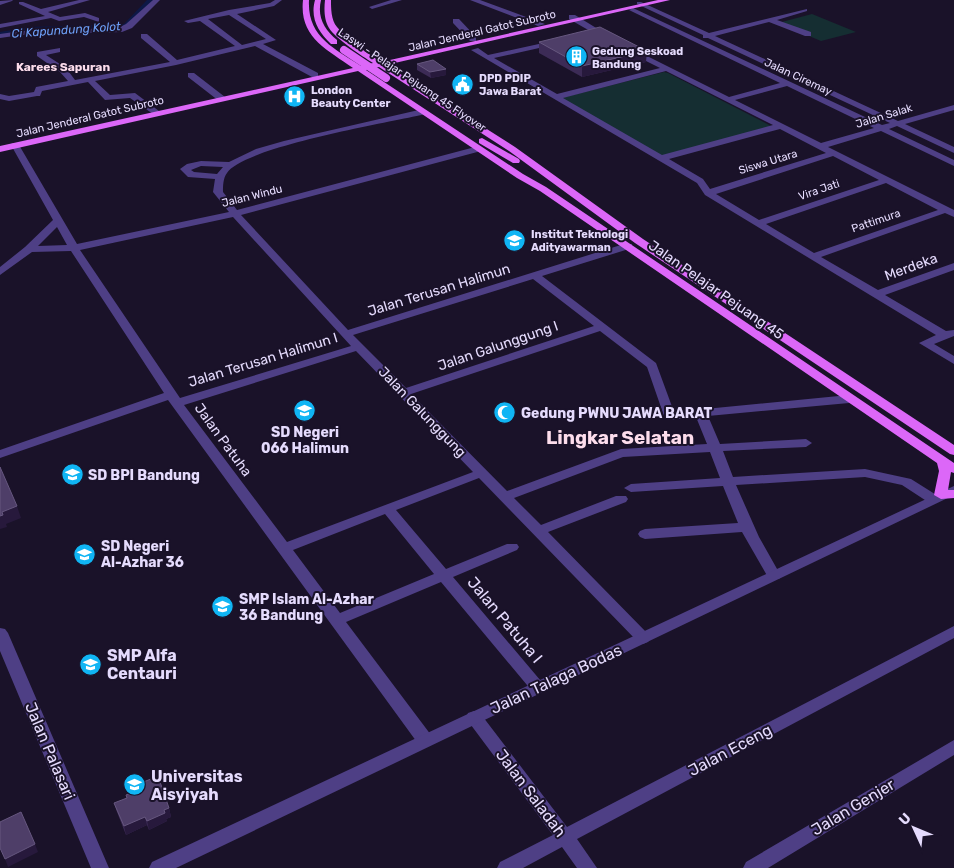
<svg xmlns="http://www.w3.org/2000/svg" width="954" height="868" font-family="Rubik,sans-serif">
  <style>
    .green { fill: #152e32 }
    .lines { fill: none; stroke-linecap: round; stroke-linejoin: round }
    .canal { fill: #0d1846; fill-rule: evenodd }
    .minor { fill: #4e3f85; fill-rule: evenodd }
    .tertiary { fill: #4e3f85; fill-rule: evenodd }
    .primary { fill: #dc67f8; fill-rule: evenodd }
    .primary-bridge { stroke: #dc67f8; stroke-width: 8 }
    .wall { fill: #3c2b56 }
    .shaded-wall { fill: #27193c }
    .building { fill: #4e3e68; stroke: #66577f }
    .labels { text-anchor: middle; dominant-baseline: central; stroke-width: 4; stroke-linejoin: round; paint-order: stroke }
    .far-street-label { font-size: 11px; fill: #e5dbfd; stroke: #1a1229 }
    .far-poi-label { font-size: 11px; font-weight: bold; fill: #e5dbfd; stroke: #1a1229; text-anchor: start }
    .far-water-label { font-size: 12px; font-style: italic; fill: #6ea0f8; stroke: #1a1229 }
    .far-neighbourhood-label { font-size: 12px; font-weight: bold; fill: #fdddec; stroke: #1a1229 }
    .street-label { font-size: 14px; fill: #e5dbfd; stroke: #1a1229 }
    .poi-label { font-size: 14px; font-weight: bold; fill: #e5dbfd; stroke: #1a1229; text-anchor: start }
    .near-street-label { font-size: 16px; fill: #e5dbfd; stroke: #1a1229 }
    .near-poi-label { font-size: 16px; font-weight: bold; fill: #e5dbfd; stroke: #1a1229; text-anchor: start }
    .district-label { font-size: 19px; font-weight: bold; fill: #fdddec; stroke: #1a1229 }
  </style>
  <rect width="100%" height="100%" fill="#1a1229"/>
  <path class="green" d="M812,14L856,32L821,41L778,23Z
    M664,72L668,73L773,127L661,157L561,98Z"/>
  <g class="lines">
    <path class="canal" d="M147,0H156L130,28L127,29L103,31L29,32L0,38V32L29,27L124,24Z"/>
    <path class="minor" d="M13,0L12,1L0,5V1Z
      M79,0H90L48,12L60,17L85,13L99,18V22L84,17L59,21L51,18L0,28V24L45,16L19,4V2H23L41,9Z
      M153,0H160L132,28L122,32L21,35L0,38V34L21,31L118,28L126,24Z
      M275,0H282L274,6L237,14L276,40L263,44L318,73V77H312L255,46L176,65L95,81L110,95L135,93L159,111V115L156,116L130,98L105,100L88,82L42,91L40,96H37L9,101L0,99V94L9,96L34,92L36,87L68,81L60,72L37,56V52L60,48V52L46,55L66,68L75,80L170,62L141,38V34H147L177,60L235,46L200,21L188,23L184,21L229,10L270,3ZM229,15L266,39L242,45L208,19Z
      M391,0H402L372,9L369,7Z
      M470,0H480L545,24L538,26Z
      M637,2H641L709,33L807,9V11L777,20L811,32V36H805L769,22L715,36L898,121L954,105V110L905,124L954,147V153L897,126L889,129L954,160V166L881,131L828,147L954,210V217L945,213L821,257L878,290L954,263V270L885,295L946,331L954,330V336L934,344L954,356V364L919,343L936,335L705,195L697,183L471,50L478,48L488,55L557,40V44L494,58L557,94L660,68L628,52V48H631L729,97L780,83L631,11L629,10L633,8L882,125L890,123L708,38H703V35L637,4ZM666,71L773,125L662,155L563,98ZM787,86L874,128L821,143L735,100ZM780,129L826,153L710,189L703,179L669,159ZM833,156L879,180L759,220L716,194ZM886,183L938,210L814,253L766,224Z
      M569,15H575L611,37L604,39L569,19Z
      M453,19H459L476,37V41H470L453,23Z
      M188,73H194L225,97V101H219L188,77Z
      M423,109L427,112L426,114C391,122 243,147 227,173C223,178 223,186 223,192L237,210L475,147H481V151L241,215L348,330L624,244H632V248L542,276L656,363L674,412L849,395L855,399L849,403L708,416L720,444L806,439L812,443L806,447L723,451L733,477L865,469L911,479L938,496L940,499L938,502H928L902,485L865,477L736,485L759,537L781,576L779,579H769L742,532L645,539L640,537L638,534L640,531L645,529L738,523L723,486L631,492L624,488L631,484L720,478L710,452L623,457L514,498L541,525L616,496H626L628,499L626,502L548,532L648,634L651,638L648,642L643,644L638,642L479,478L396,510L446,569L507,544H517L519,547L517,550L453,577L546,687L544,691L538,693L532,691L441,582L346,622L431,735L433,740L431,745L425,747L419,745L168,400L0,458V450L164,393L71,251L32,252L0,275V267L25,247L53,220L11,145L12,143L19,145L77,244L229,212L213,192L215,179L188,177L180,169L187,164L201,161L229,162L256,149L284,141ZM201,166L223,167L217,174L194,172L191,170ZM233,217L351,346L180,398L80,250ZM57,227L67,245L38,246ZM533,279L594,326L406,388L353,335ZM600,331L647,367L664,416L671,420L696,417L707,444L621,449L507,491L411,394ZM356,351L473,472L287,542L184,405ZM385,514L434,574L340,613L293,550Z
      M954,626V638L577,839L597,868H577L562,847L523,868H497L500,862L553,835L468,721L466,717L468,713L474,711L480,713L567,827Z
      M954,740V755L768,868H743L746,862Z"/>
    <path class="tertiary" d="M954,486V495L176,868H149L152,862Z
      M0,628L5,629L8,633L109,868H91L0,651Z"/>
    <path class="primary" d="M303,0H309C307,37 334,48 361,66L373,63C362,56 336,39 329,28C324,20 324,9 325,0H331C331,8 331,20 337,27C348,41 366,52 381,62L658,0H670L386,65L515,147L643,239L954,445V455L950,454L635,243L509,151L379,67L366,70L523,174L546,187L954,463V473L951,472L948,490H954V498L941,499L934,495L939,471L937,463L540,191L517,178L358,71L0,152V146L353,68C326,49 299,37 303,0Z
      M315,0H321C317,17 324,29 337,40V44H331C318,32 310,18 315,0Z
      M482,138L519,159L520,161L519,163H513L479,143V139Z"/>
    <path class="primary-bridge" d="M344,50L386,78"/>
  </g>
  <path class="wall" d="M539,42L646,62L582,77L539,53Z
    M417,64L446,69V75L431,78L417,70Z
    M114,803L169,808L171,817L166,819L167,821L149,830L147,825L126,835L117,812Z"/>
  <path class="shaded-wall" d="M647,51L646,62L582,77V66Z
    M446,69V75L431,78L430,72Z
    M17,506L21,518L6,524L7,527L0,529V516L2,512Z
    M169,808L171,817L166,819L167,821L149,830L147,821L164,810Z
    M145,817L147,825L126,835L124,826Z
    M35,844L38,852L8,867L5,859Z"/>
  <path class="building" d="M600,27L647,51L582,66L539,42Z
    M433,60L446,69L430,72L417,64Z
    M0,467L17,506L2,512L3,515L0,516Z
    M158,776L169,808L164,810L165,813L147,821L145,817L124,826L114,803L127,798L126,795L131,793L129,788Z
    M21,812L35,844L5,859L0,848V822Z"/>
  <defs>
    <symbol id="building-disc" viewBox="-11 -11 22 22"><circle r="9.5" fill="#10b5f4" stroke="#1a1229"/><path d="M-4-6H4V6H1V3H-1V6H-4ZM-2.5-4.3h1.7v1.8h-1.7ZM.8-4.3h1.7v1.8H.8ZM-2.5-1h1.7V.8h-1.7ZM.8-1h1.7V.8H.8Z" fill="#fff"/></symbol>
    <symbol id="civic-disc" viewBox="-11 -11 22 22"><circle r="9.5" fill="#10b5f4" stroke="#1a1229"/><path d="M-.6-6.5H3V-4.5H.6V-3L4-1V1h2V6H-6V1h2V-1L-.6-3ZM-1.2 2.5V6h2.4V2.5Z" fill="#fff"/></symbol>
    <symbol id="hospital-disc" viewBox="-11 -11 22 22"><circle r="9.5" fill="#10b5f4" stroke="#1a1229"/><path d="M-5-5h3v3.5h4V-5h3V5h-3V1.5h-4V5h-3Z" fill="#fff"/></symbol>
    <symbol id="university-disc" viewBox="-11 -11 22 22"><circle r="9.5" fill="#10b5f4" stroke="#1a1229"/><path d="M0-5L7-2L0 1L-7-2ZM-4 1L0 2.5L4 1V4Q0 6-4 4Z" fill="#fff"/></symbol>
    <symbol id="school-disc" viewBox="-11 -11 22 22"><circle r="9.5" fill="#10b5f4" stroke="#1a1229"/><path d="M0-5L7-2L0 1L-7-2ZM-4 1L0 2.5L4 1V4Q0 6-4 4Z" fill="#fff"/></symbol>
    <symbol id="mosque-disc" viewBox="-11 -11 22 22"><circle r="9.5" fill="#10b5f4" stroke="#1a1229"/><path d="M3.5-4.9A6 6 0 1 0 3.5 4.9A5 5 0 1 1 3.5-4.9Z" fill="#fff"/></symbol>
  </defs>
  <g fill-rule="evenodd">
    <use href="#building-disc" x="564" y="44" width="25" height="25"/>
    <use href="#civic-disc" x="450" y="72" width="25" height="25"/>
    <use href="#hospital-disc" x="282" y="84" width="25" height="25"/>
    <use href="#university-disc" x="502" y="228" width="25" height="25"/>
    <use href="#school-disc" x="292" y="398" width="25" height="25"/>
    <use href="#mosque-disc" x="492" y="400" width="25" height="25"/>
    <use href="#school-disc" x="60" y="462" width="25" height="25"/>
    <use href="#school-disc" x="72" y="542" width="25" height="25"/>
    <use href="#school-disc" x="210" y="594" width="25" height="25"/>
    <use href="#school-disc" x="78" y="652" width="25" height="25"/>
    <use href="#university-disc" x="122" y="772" width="25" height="25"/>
  </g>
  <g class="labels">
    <g class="far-street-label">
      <text transform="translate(482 31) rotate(-13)">Jalan Jenderal Gatot Subroto</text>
      <text transform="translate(798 77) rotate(25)">Jalan Ciremay</text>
      <text transform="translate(412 80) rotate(34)">Laswi - Pelajar Pejuang 45 Flyover</text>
      <text transform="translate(884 116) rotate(-17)">Jalan Salak</text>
      <text transform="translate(90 117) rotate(-13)">Jalan Jenderal Gatot Subroto</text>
      <text transform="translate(768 162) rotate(-17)">Siswa Utara</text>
      <text transform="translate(819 190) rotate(-19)">Vira Jati</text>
      <text transform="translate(252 196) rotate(-14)">Jalan Windu</text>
      <text transform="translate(876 221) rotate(-19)">Pattimura</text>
    </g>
    <g class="far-poi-label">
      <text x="592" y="51">Gedung Seskoad<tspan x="592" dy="13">Bandung</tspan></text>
      <text x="479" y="78">DPD PDIP<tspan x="479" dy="13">Jawa Barat</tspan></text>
      <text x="311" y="90">London<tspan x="311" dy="13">Beauty Center</tspan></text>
      <text x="531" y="234">Institut Teknologi<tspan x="531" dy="13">Adityawarman</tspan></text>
    </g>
    <g class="far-water-label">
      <text transform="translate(66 30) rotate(-4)">Ci Kapundung Kolot</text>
    </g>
    <g class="far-neighbourhood-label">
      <text x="63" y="67">Karees Sapuran</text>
    </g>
    <g class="street-label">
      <text transform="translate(911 267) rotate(-20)">Merdeka</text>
      <text transform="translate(439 290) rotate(-17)">Jalan Terusan Halimun</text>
      <text transform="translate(716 290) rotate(35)">Jalan Pelajar Pejuang 45</text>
      <text transform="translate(498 346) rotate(-19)">Jalan Galunggung I</text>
      <text transform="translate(263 360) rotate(-17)">Jalan Terusan Halimun I</text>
      <text transform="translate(422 412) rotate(46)">Jalan Galunggung</text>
      <text transform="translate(223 440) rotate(54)">Jalan Patuha</text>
    </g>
    <g class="poi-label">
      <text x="521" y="413">Gedung PWNU JAWA BARAT</text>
      <text x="305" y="432" text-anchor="middle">SD Negeri<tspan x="305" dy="16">066 Halimun</tspan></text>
      <text x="88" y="475">SD BPI Bandung</text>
      <text x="101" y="546">SD Negeri<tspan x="101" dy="16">Al-Azhar 36</tspan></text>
      <text x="239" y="599">SMP Islam Al-Azhar<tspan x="239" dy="16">36 Bandung</tspan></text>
    </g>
    <g class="near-street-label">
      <text transform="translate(505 620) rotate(50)">Jalan Patuha I</text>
      <text transform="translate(556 679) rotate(-25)">Jalan Talaga Bodas</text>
      <text transform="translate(730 750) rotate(-28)">Jalan Eceng</text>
      <text transform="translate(50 751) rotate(67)">Jalan Palasari</text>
      <text transform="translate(531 793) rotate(53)">Jalan Saladah</text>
      <text transform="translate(853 807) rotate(-31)">Jalan Genjer</text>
    </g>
    <g class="near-poi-label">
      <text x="107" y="655">SMP Alfa<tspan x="107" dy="18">Centauri</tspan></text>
      <text x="151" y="776">Universitas<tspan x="151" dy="18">Aisyiyah</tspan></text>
    </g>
    <g class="district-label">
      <text x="620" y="437">Lingkar Selatan</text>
    </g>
  </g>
  <g transform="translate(914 828) rotate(314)" stroke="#1a1229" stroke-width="4" paint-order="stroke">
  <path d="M0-4L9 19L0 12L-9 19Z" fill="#e5dbfd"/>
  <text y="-8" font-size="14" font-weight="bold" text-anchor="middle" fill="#e5dbfd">U</text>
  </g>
</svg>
